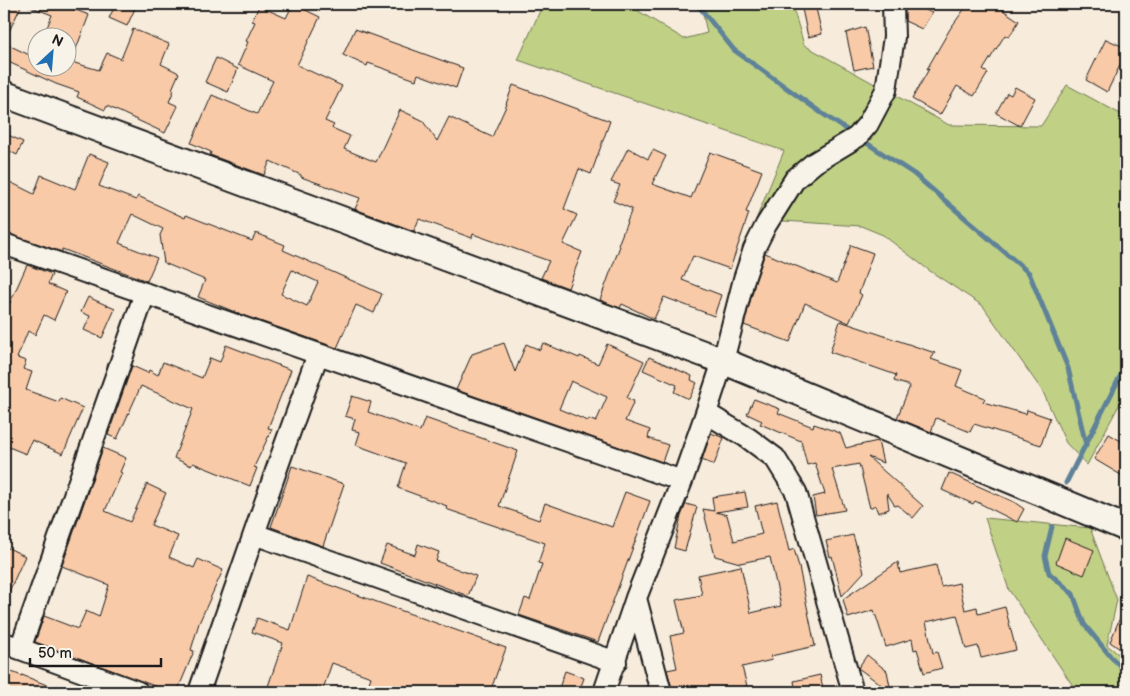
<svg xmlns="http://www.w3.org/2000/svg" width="1130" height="696" font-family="'Balsamiq Sans',sans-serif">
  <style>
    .green { fill: #c0d186; stroke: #6e7651 }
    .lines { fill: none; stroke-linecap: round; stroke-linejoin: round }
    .stream { stroke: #5f8298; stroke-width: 5 }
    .building { fill: #f9caa8; stroke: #1c1c1c; fill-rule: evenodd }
    .minor-casing { stroke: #1c1c1c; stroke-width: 24 }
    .tertiary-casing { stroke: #1c1c1c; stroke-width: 29 }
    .minor { stroke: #f7f3e8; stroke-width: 20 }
    .tertiary { stroke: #f7f3e8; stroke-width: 25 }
  </style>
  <rect width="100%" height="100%" fill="#f7ebdb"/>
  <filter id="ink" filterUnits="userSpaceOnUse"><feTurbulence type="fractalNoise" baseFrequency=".02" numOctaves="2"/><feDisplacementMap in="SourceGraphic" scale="10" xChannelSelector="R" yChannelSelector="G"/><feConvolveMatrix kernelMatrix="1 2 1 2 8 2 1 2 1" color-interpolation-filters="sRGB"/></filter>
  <g filter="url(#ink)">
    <path class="green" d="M543,4H627L684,39L707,33L701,4H792L804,45L949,125L1041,126L1067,85L1126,117V395L1125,394L1087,465L1066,443L1043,392L983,306L930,271L883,235L861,226L768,220L757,217L784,151L518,60Z
      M985,518L1090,528L1117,600L1107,645L1126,660V692H1077L1009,590Z"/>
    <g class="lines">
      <path class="stream" d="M697,4L734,50L820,112L853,134
        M862,140L914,174L1029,273L1068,368L1086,445
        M1066,483L1126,365
        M1052,527L1045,556L1049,573L1073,594L1084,624L1111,657L1126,671"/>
    </g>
    <path class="building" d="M4,4H22L4,42Z
      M26,4H60L89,15L71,62L99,70L107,53L121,59L133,29L169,44L161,64L179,73L172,89L174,90L169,102L178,106L165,133L107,106L105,110L77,97L79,92L56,84L4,60V43L38,59V68H68V38L46,30L52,15L26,5Z
      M116,4H137L127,26L109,18Z
      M293,4L320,17L297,65L342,86L325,121L334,125L332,128L350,136L344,149L376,162L400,110L422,120L437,141L449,117L492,137L507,104H506L513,85L610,121L591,174L579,169L564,209L577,215L563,244L582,252L568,288L541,278L549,261L473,234L472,238L419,219L414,231L355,209L360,198L301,177V175L270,161L264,175L210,155L211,152L191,143L212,95L257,114L273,81L238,65L248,42L246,41L255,22L252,21L259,6L286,18Z
      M801,4H815L822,34L808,37Z
      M905,4H913L932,13L922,29L905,21Z
      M968,4H994L1019,21L1009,37L1005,35L983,70L988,73L974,96L957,86L940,115L912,99L929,69H927L950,29Z
      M865,27L873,66L854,70L846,33Z
      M355,29L463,68L456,88L418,74L416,80L368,63L367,66L343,55Z
      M1106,39L1126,48V53L1107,92L1086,80Z
      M216,58L238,69L228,92L205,82Z
      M1015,87L1035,98L1020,126L996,113L1007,93L1011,95Z
      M4,133L23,142L17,155L4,148Z
      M628,148L648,159L653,150L666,156L652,184L691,198L710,152L762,171L746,212L749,213L730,269L693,256L682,280L721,295L714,316L664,297L654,319L622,304L620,308L600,300L620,246L618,245L632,209L613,201L620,185L611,182Z
      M89,154L109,162L99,186L136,200L138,196L185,218L186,215L252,241L256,233L285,245L283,250L382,294L374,313L356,305L337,348L245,316L198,297L205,280L164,263L160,235L163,229L132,214L119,243L157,258L147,281L62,249V252L4,232V179L34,194L41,175L75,189ZM292,270L318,282L307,306L281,294Z
      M851,245L873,253L859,293L862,295L849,323L805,303L790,342L744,325L755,282L765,253L837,283Z
      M27,265L52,274L48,284L66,292L54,320L44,315L35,335L28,331L17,358L26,361L23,369L32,372L26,390L59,402L60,398L83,408L63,454L32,440L26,454L4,445V392L9,380L8,379L4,388V316Z
      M88,297L115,309L102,338L84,330L90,316L81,312Z
      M840,321L935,353L931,359L962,370L956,386L985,398L983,402L1026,414L1027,410L1050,418L1041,445L974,424L970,432L936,418L931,432L897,418L910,386L894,381L896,375L830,352Z
      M504,343L515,372L526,344L540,350L543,343L579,358L580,356L598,364L607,344L644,361L627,398L634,401L625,421L650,430L648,438L668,445L662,462L456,390L472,354ZM571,381L607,397L596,422L589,419L588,421L559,409Z
      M226,345L291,370L268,428L272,429L254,467L257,468L250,486L193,463L191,466L174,458L193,409L141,386L117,439L108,435L132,366L148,373L149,370L158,375L163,362L202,378L210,358L220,362Z
      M649,357L692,376L691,380L697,383L689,399L674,392L677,385L643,370Z
      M352,396L371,402L368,412L420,431L425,418L518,451L499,506L539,520L545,503L612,527L625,492L650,501L598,642L519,615L525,598L530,600L542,564L538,563L545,543L446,509L447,506L398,488L406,463L356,445L360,432L352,430L355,419L345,416Z
      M754,399L780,409L778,413L813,427L814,424L840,433L846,448L854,446V445L855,446L878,441L883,463L868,457L923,506L913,518L898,505L895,506L887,493L889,509L878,513L875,505L870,508L859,464L832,469L845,510L816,515L813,497L825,494L815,463L807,465L801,441L760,424L762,421L747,414Z
      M711,433L724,438L714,465L702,460Z
      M1109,434L1126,444V478L1094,459Z
      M103,448L126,458L120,472L122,473L105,511L130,522L147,484L166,493L151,525L178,536L169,557L194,568L198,559L223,570L199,623L191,650L194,651L177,692H171L35,642L44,616L78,629L86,611L99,617L109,585L62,566Z
      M292,466L344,484L323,546L271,527Z
      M949,473L1014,502L1024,509L1017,522L975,501L973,504L942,490Z
      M745,492L748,507L716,512L727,515L734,541L762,534L755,506L777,501L789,551L794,549L799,567L815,646L771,656L772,660L742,667L747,686L724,691L723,688L704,692H673L667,670L677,668L670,636L684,633L676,600L702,595L698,575L741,566L751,613L781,606L770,557L740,563L715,556L703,509L714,511L712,497Z
      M686,504L697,507L685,551L674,548L681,516Z
      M853,535L864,572L842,596L832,556L830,557L826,541Z
      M1065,538L1094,550L1084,575L1056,563Z
      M418,544L439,552L436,561L476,576L468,596L380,563L387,545L415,555Z
      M4,546L25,556L4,603Z
      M898,562L900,573L936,565L941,587L959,583L965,610L977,607L978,614L1005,607L1016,650L981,658L978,646L966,649L957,615L926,622L933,653L937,652L942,668L924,673L917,649L914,650L912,639L886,647L874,610L848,618L843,599Z
      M307,577L506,648L490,692H366L371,677L332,663L323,689L318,687L317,692H266L283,643L252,632L257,618L290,630Z
      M1126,603V653L1110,642Z
      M867,655L887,671L891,692L858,668Z
      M4,669L22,676V675L64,692H4Z
      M565,671L584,678L579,692H572L559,688Z
      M820,675L824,692H796L794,681Z"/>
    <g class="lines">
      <defs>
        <path id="minor" d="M4,244L682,481
          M706,413L748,438L775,458L796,492L853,692
          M254,534L616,662
          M636,598L661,692
          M4,643L138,692
          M20,649L145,293
          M199,692L284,448L318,354
          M604,692L636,598L682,481L706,413L723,361L744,279L754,249L766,225L795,179L814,163L857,137L868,124L886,90L894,37L893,4"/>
        <path id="tertiary" d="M4,94L723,361L1126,528"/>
      </defs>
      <use href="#minor" class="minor-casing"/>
      <use href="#tertiary" class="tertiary-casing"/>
      <use href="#minor" class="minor"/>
      <use href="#tertiary" class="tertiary"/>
    </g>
  </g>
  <rect width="1130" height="696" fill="none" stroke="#f7f3e8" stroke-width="20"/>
  <rect x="10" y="10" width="1110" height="676" fill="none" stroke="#1c1c1c" stroke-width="2" filter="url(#ink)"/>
  <g transform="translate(52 52) rotate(26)"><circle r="24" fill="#f7f3e8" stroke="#9f9d96"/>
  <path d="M0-4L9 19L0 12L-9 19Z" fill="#1f6fb2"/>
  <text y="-8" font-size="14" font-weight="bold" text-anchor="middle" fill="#1c1c1c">N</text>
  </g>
  <path d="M30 658v8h131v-8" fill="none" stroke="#1c1c1c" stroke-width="2.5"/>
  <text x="38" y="658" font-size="15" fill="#1c1c1c" stroke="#f7f3e8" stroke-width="4" paint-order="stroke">50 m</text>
</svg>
